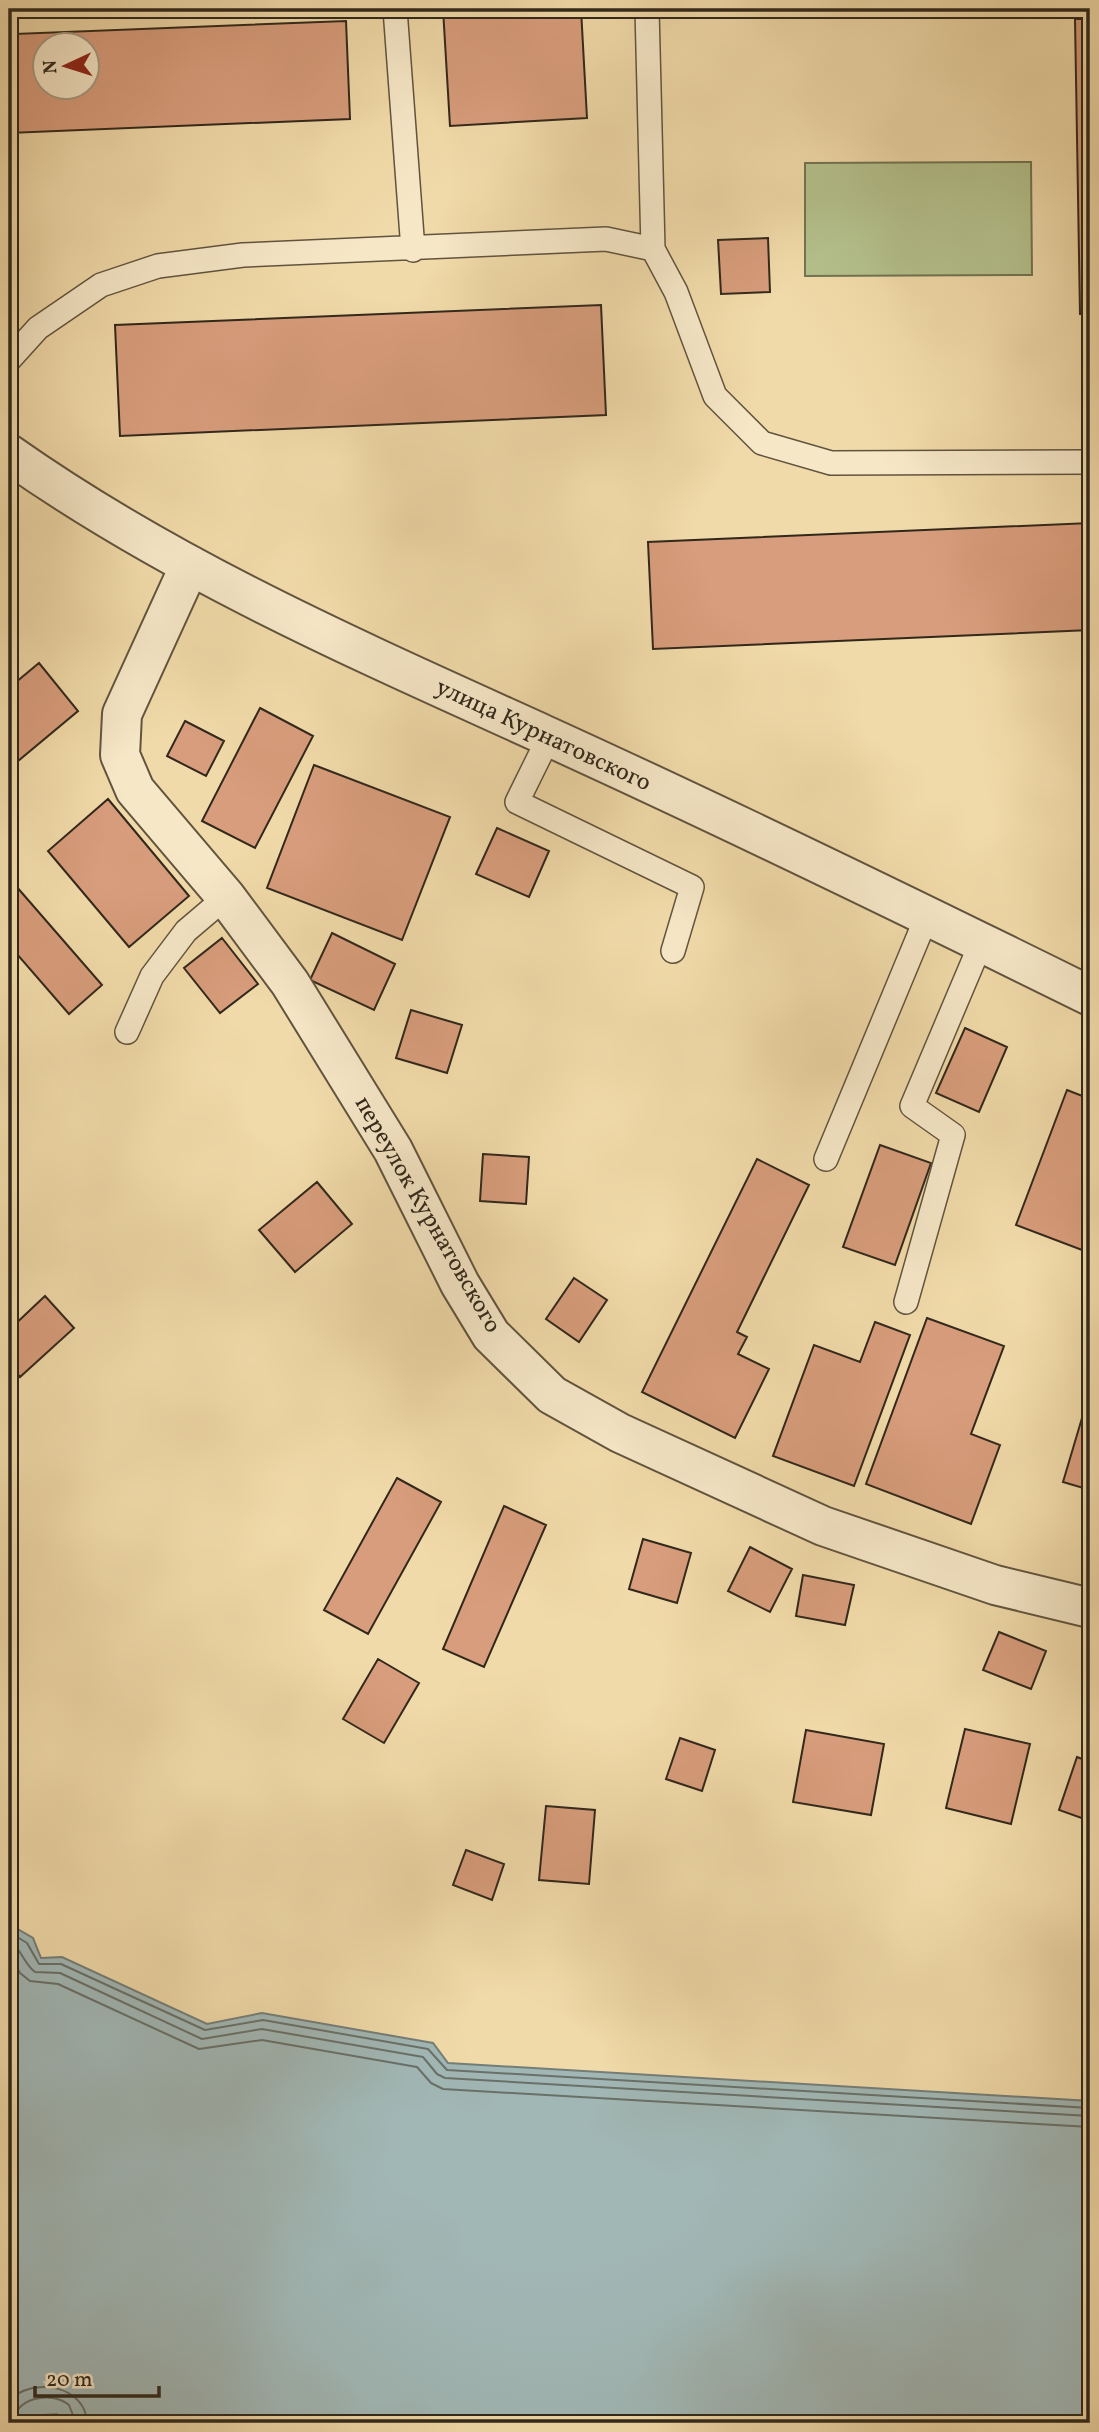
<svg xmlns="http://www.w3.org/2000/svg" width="1099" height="2432" font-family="Vollkorn,serif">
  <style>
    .green { fill: #b4c18c; stroke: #727454; stroke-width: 2 }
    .water { fill: #a1b7b5; stroke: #747e78; stroke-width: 2 }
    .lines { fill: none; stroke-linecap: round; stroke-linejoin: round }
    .shore { stroke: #697068; stroke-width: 2 }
    .building { fill: #d89d7c; stroke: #31281c; stroke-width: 2; fill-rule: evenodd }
    .service-casing { stroke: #61543f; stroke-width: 26 }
    .minor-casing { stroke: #61543f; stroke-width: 42 }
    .service { stroke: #f6e7c7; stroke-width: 23 }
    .minor { stroke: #f6e7c7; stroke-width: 38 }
    .labels { text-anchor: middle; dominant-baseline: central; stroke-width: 5; stroke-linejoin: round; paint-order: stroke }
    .street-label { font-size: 24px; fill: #31281c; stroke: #f6e7c7 }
  </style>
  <rect width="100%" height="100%" fill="#f1daa9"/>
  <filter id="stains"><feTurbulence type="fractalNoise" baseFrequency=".00286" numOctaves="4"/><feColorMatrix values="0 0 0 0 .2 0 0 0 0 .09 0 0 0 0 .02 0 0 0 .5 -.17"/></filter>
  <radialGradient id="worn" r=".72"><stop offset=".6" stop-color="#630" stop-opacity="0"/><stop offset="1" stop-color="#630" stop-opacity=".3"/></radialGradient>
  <path class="green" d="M1031,162L1032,275L805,276V163Z"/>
  <path class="water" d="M9,1924L33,1938L41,1958L62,1957L207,2024L262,2013L433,2043L448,2063L1090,2101V2423H62L57,2414L30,2416L28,2423H9Z"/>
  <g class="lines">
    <path class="shore" d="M9,1932L27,1943L39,1964H61L205,2030L263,2020L428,2049L447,2070L1090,2108
      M9,1942C23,1950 23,1963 35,1972L60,1973L202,2039L262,2029L423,2057L437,2074L445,2078L1090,2116
      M9,1954L20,1973L30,1981L58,1984L199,2049L262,2040L417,2067L431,2083L443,2089L1090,2127
      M9,2401C32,2376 86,2385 87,2423
      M13,2423C14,2398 51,2390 69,2405L76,2423"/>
  </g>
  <path class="building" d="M9,9H14L15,34L346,21L350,119L9,133ZM46,46H88V88H46Z
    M443,9H581L587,118L450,126Z
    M1075,19H1090V314H1080Z
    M768,238L770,292L721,294L718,240Z
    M601,305L606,415L120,436L115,325Z
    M1090,523V630L653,649L648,542Z
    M39,663L78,711L18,761L9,750V688Z
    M260,708L313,736L255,848L202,821Z
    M185,721L224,741L206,776L167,756Z
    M314,765L450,817L402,940L267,888Z
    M108,799L189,896L129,947L48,851Z
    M497,828L549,851L529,897L476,874Z
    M9,878L102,985L69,1014L9,945Z
    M332,933L395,964L374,1010L310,980Z
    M222,938L258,984L220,1013L184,968Z
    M411,1010L462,1025L447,1073L396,1058Z
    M965,1028L1007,1047L979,1112L936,1093Z
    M1067,1090L1090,1099V1253L1016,1225Z
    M880,1145L931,1163L895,1265L843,1247Z
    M483,1154L529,1157L526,1204L480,1201Z
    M757,1159L809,1185L737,1332L747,1337L738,1354L769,1369L735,1438L642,1392Z
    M317,1182L352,1224L295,1272L259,1230Z
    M574,1278L607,1300L579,1342L546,1319Z
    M45,1296L74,1328L20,1377L9,1365V1330Z
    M927,1318L1004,1346L971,1434L1000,1445L971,1524L866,1484Z
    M875,1322L910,1335L854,1486L773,1456L814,1345L860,1362Z
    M1090,1391V1490L1063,1482Z
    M397,1478L441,1502L368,1634L324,1610Z
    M504,1506L546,1525L484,1667L443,1649Z
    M643,1539L691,1553L677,1603L629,1589Z
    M750,1547L792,1569L770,1612L728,1591Z
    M803,1575L854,1585L845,1625L796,1616Z
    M999,1632L1046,1651L1031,1689L983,1670Z
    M378,1659L419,1683L384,1743L343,1719Z
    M965,1729L1030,1744L1011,1824L946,1808Z
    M806,1730L884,1744L871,1815L793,1802Z
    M680,1738L715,1750L702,1791L666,1779Z
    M1077,1757L1090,1762V1821L1059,1810Z
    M546,1806L595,1810L589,1884L539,1880Z
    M466,1850L504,1864L492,1900L453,1885Z"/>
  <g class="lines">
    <defs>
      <path id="service" d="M395,9L413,250
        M647,9L653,249L676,292L715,396L762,443L831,463L1090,462
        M9,360L38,328L101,285L158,266L243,255L606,239L653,249
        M549,737L517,802L692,887L673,951
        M127,1032L152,976L186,931L226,897
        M826,1159L927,916
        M906,1302L953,1135L912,1106L981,943"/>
      <path id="minor" d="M9,454C175,571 362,652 547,736C729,819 910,907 1090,996
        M190,565L122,714L120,755L135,790L226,897L290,983L393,1150L460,1284L491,1335L552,1395L620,1433L823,1526L995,1585L1090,1608"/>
    </defs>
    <use href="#service" class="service-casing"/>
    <use href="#minor" class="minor-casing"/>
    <use href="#service" class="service"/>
    <use href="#minor" class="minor"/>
  </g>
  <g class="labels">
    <g class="street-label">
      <text transform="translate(543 736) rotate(25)">улица Курнатовского</text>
      <text transform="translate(427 1215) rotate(60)">переулок Курнатовского</text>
    </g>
  </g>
  <rect width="1099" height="2432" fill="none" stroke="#f1daa9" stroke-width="35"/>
  <rect x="10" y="10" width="1078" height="2411" fill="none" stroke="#31281c" stroke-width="3.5"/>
  <rect x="18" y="18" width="1064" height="2397" fill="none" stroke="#31281c" stroke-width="2"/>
  <g transform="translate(66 66) rotate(266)"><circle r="33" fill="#f6e7c7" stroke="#a79b83" stroke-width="2"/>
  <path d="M0-5L12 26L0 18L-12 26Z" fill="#8f2418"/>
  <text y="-10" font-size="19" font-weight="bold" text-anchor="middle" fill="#31281c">N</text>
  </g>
  <path d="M35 2386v10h124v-10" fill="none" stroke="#31281c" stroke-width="3.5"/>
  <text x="46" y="2386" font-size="21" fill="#31281c" stroke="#f6e7c7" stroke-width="5" paint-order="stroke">20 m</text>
  <rect width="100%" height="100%" filter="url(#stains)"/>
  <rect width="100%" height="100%" fill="url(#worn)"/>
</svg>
